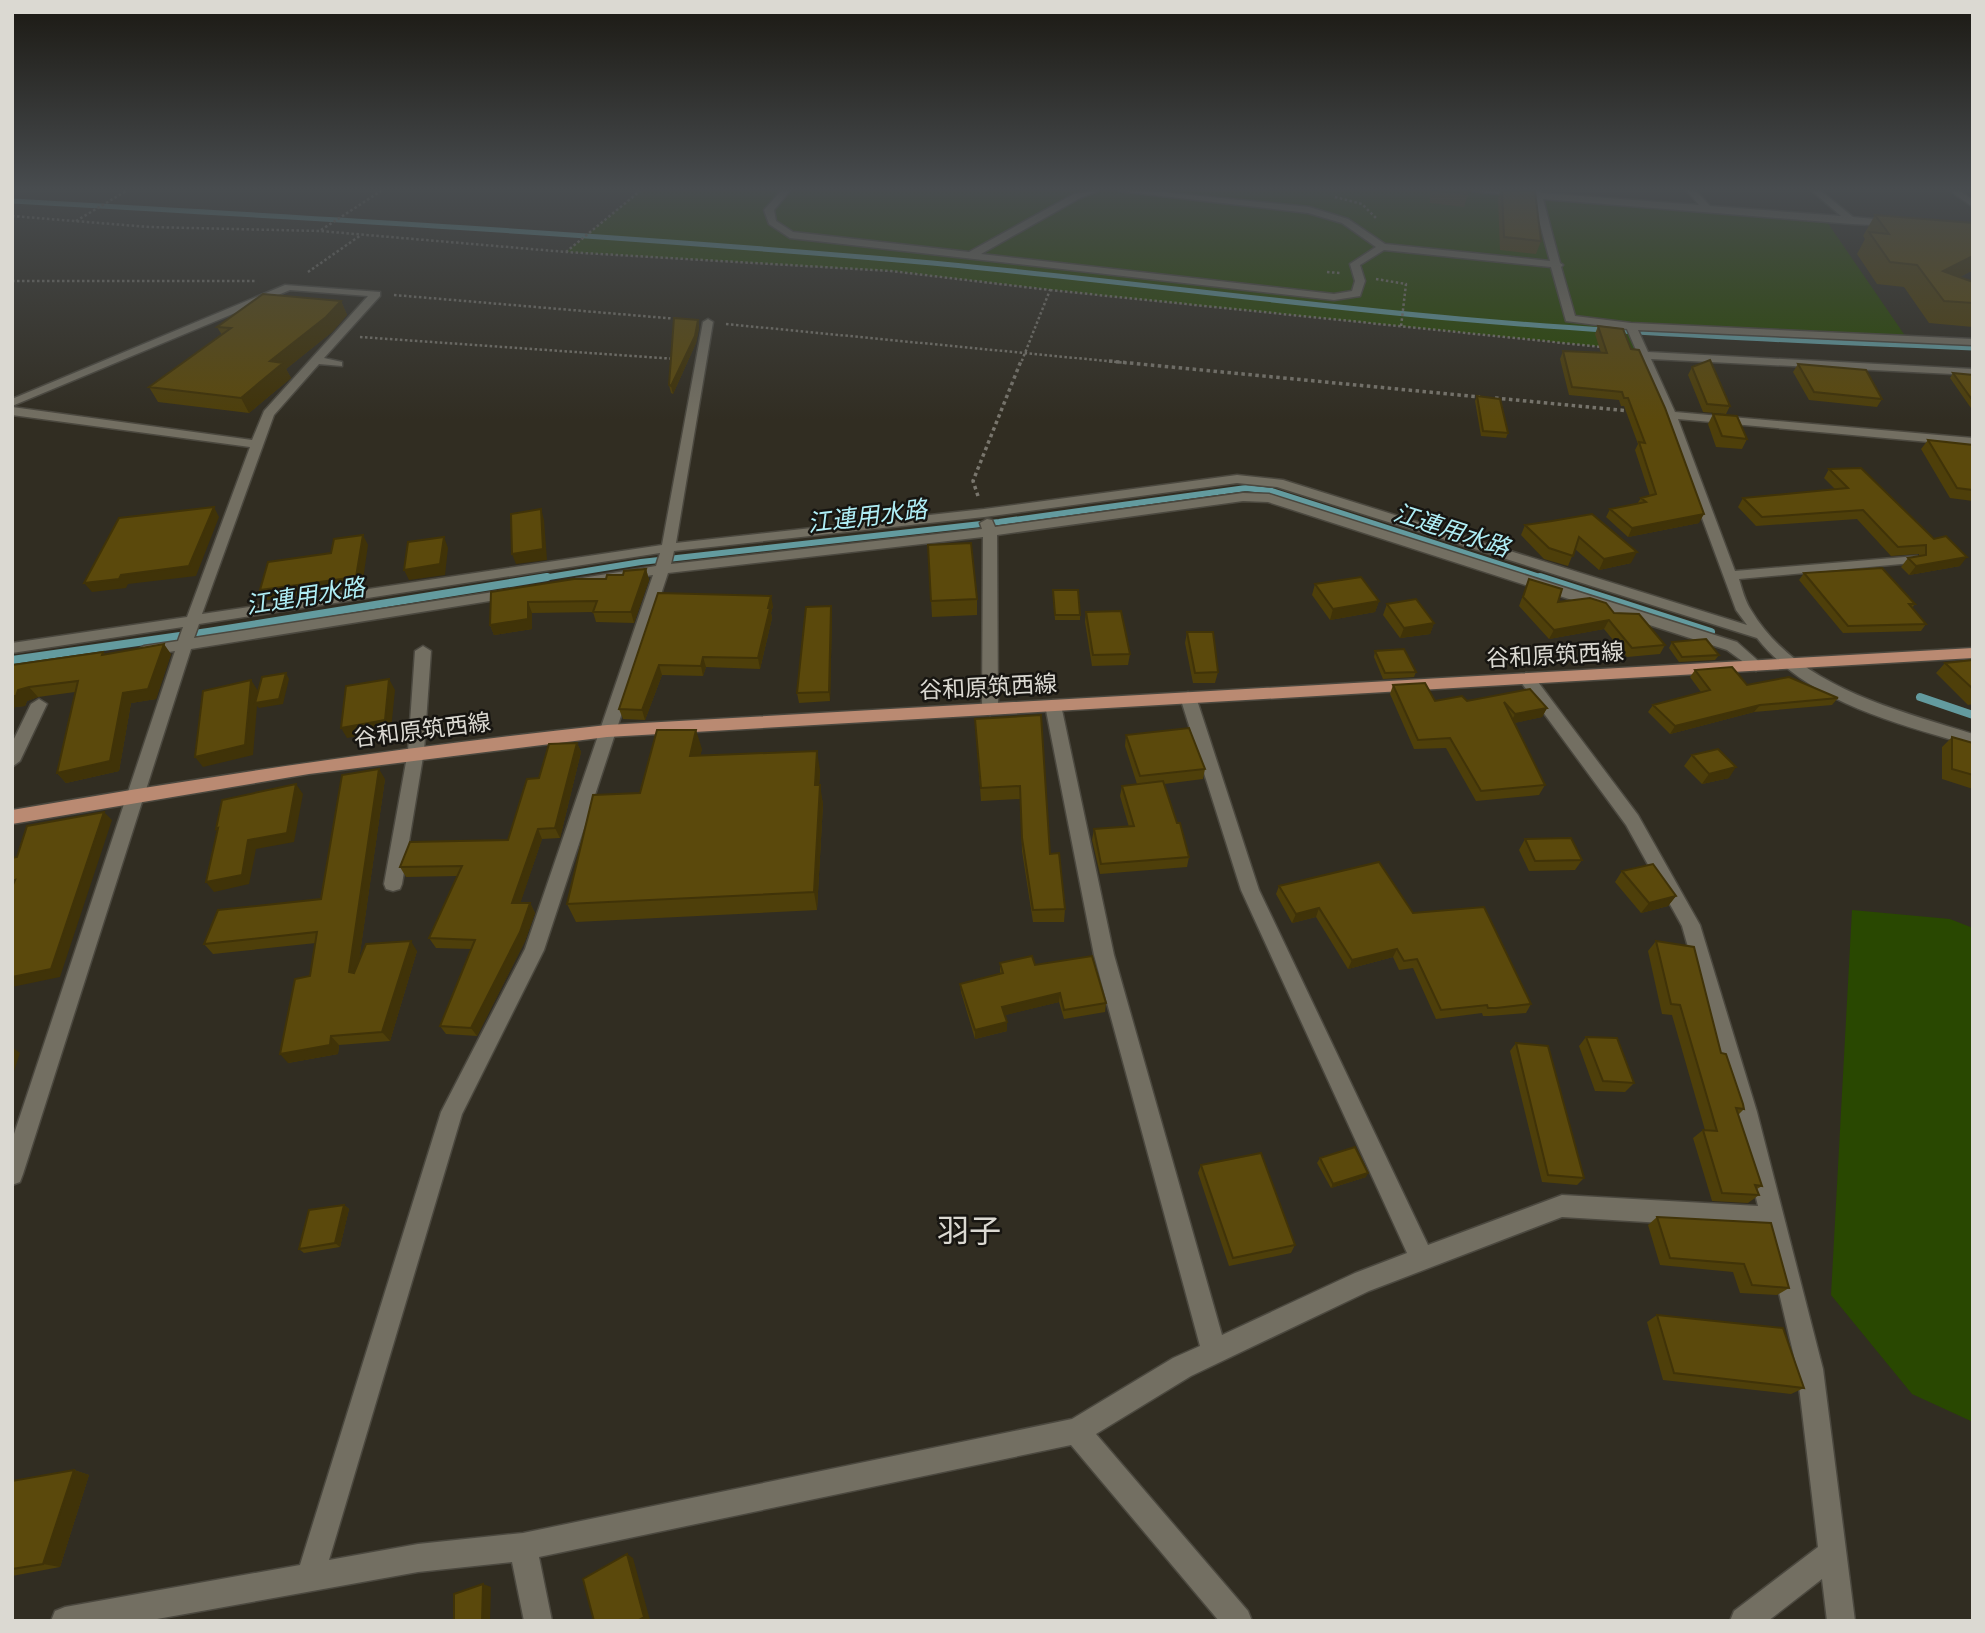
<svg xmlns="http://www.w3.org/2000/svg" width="1985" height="1633" font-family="Barlow,'Noto Sans JP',sans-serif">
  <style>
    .green { fill: #294801 }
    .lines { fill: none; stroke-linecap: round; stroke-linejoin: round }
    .stream-far2 { stroke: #639b9f; stroke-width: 5 }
    .stream-far1 { stroke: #639b9f; stroke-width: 6 }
    .stream { stroke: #639b9f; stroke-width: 8 }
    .minor-casing { stroke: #4b483f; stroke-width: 3 }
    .major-casing { stroke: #4b483f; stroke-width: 3 }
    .path-far1 { stroke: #79766d; stroke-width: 2.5; stroke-dasharray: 2.5 2.5; stroke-linecap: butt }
    .path { stroke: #79766d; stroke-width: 3.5; stroke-dasharray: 3.5 3.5; stroke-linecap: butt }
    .minor { fill: #736f62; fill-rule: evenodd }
    .major { fill: #ba8a72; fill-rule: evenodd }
    .wall { fill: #4e3f0a }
    .shaded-wall { fill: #403308 }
    .building { fill: #5b490c; stroke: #403308; stroke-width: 2 }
    .labels { text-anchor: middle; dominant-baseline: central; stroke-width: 5; stroke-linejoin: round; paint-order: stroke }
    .street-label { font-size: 23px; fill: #dbd9d2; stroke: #171511 }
    .water-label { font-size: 24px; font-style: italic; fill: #afeef6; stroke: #171511 }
    .near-quarter-label { font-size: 32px; fill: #dbd9d2; stroke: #171511 }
  </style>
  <rect width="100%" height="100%" fill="#312d22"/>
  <path class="green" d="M640,191H1477L1825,219L1908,340L1632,326L1643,351L1106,296L891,271L566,252Z
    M1852,910L1950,919L1973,928V1422L1912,1394L1831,1295Z"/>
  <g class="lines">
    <path class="stream-far2" d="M12,201C311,218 611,235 909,261C1093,277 1276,303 1460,319C1631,334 1802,341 1973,348"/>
    <path class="stream-far1" d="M537,579L641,562L999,522L1246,488L1272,491L1546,579"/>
    <path class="stream" d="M1540,577L1711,632
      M12,660L208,632L547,577
      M1920,697L1973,715"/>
    <defs>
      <path id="minor" d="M781,191H790L774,210L776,221L793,232L969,252L1074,194L1098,191L1080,198L981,254L1334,294L1352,291L1355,281L1350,264L1376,247L1342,223L1308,213L1119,191H1150L1309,207L1348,219L1385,244L1550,261L1533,198L1473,191H1540L1541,193L1699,205L1687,191H1696L1710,206L1841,216L1812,191H1821L1853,217L1895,221L1897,223L1892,226L1852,224L1543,199L1560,263L1563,265L1561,267L1575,316L1631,323L1973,339V345L1638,330L1648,352L1973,369V375L1651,359L1675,412L1973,438V446L1678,419L1735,571L1917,556V562L1912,563L1739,579C1742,589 1745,601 1751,610C1796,686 1894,709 1973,734V746C1899,724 1807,702 1757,638L1277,487L1237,483L984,517L674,551L671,564L982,529L980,523L987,519L992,520L995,527L1243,493L1269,494L1737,642L1764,666L1756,671L1727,650L1268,502L1243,501L997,535L998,709L990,715L982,709L983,537L668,573L544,950L462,1114L329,1560L418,1544L523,1533L1072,1419L1173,1358L1200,1346L1094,955L1045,705L1053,700L1061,705L1114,955L1222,1335L1355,1273L1407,1253L1241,890L1180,697L1188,692L1196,697L1259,890L1428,1245L1562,1195L1758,1206L1735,1112L1682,926L1626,825L1518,678L1526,673L1532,674L1638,815L1700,925L1757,1112L1823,1369L1855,1621H1827L1822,1579L1768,1621H1730L1734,1611L1818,1547L1797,1369L1764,1229L1562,1217L1369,1291L1191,1376L1096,1434L1248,1611L1252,1621H1219L1071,1445L539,1557L552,1621H524L512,1562L418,1572L146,1621H51L55,1611L65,1607L300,1565L441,1112L525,949L653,575L576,587L569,583L576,579L656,566L660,553L199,624L194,638L514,589L521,593L514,597L191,649L23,1174L20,1182L12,1185V1140L175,651L144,656L136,651L144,646L178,641L183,627L12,653V643L187,617L250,447L12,415V407L252,440L264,411L368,296L290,290L12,406V399L285,285L380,292V296L324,358L342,362V366L319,364L274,415L202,614L662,545L703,322L708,319L713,322L676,543L984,509L1237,475L1283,480L1747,625L1736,610L1664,415L1627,329L1566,321L1551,267L1384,250L1360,265L1365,281L1360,296L1334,300L790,238L769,224L764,210Z
        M1950,191H1960L1973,200V207Z
        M423,646L431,651L424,751L402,884L400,889L393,891L386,889L384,884L408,751L415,651Z
        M39,699L47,704L20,761L12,767V743L31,704Z"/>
      <path id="major" d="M1973,648V658L607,737L309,774L12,824V810C210,776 408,746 607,725Z"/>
    </defs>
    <use href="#minor" class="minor-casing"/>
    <use href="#major" class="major-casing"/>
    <path class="path-far1" d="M1335,197L1362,204L1376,218
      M12,216L149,227L320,231L566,252L891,271L1050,290L1021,363
      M76,221L126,191
      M321,230L381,191
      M566,252L640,191
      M308,272L361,235
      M1327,272L1340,273
      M1376,279L1406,284L1401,327
      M12,281H256
      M1050,290L1602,347
      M394,295L678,319
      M726,324L1127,363
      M360,337L676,359"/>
    <path class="path" d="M1109,361L1480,397
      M1495,398L1630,411
      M978,496L973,481L1021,361"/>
    <use href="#minor" class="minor"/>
    <use href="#major" class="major"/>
  </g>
  <path class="wall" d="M1430,191H1467L1468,194L1464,207L1430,203Z
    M1500,191H1535L1541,241L1536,254L1500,250L1498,199Z
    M1875,215L1973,223V270L1960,277L1973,282V327L1929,323L1904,287L1877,284L1857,254L1865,239L1863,236Z
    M341,301L347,315L332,332L286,369L291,378L249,413L158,402L149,387L222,335L217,327Z
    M698,320L699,328L696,343L673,394L671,393L669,385Z
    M1598,326L1699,523L1628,537L1606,517L1610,509L1637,504L1641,498L1650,496L1635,450L1638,444L1624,406H1621L1619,400L1569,395L1560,359L1563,351L1601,353L1595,334Z
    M1798,364L1882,399L1877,407L1809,400L1793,372Z
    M1692,367L1730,406L1726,414L1703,412L1688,375Z
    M1953,373L1973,375V411L1950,378Z
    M1477,396L1508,433L1506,438L1481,436L1475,401Z
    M1713,414L1747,439L1742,449L1716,447L1708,424Z
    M1928,440L1973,445V501L1950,498L1921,449Z
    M1829,469L1960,566L1909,575L1901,567L1908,558L1919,556V554L1891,556L1857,519L1756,526L1738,507L1743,498L1835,489L1824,478Z
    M1552,521L1631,563L1599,570L1575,549L1568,566L1544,559L1521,535L1525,525Z
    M928,545L977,599V615L932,617Z
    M646,569L649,580L634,623L596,622L593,612L532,613V629L494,635L490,625L491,592L606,579Z
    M1841,571L1915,604L1912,608L1926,624L1921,631L1843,633L1799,580L1804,573Z
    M1529,579L1558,602L1614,613L1665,645L1660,654L1627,657L1604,629L1549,639L1519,606Z
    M1315,584L1379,601L1375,612L1330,620L1312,595Z
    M1053,590L1080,615V620H1055Z
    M658,593L773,606L771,613L772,618L760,669L706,667L703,676L662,675L645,720L623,719L619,709Z
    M1387,604L1434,623L1430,634L1400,638L1383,615Z
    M831,606L832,616L830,701L799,703L797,693Z
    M1086,612L1130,654L1128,665L1092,666L1085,622Z
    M1187,632L1218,672L1215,683H1193L1185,643Z
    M1672,642L1719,655L1715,660L1679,662L1669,648Z
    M1375,651L1416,672L1414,677L1383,679L1374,657Z
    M103,652L105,654H171L156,699L131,703L119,771L66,783L57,773L75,692L38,697L27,701L25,706L15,707L12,665Z
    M1973,660V704L1968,705L1936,673L1945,663Z
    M1695,670L1747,685L1838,698L1832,705L1754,712L1670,734L1648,712L1653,705L1701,692L1690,677Z
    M1393,685L1435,701H1467L1547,708L1542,717L1514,723L1545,785L1539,795L1476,801L1446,748L1414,749L1390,694Z
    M1041,715L1050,854L1065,909L1064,922H1033L1022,851L1020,799L981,801L975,719Z
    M1126,735L1205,769L1203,779L1164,784L1189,857L1187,867L1100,874L1092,840L1094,829L1129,827L1120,796L1122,786L1137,784L1125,746Z
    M1952,737L1973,743V789L1942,779V747Z
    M577,743L581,752L560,838L542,839L520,903H530L535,913L525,941L477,1036L446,1034L440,1026L472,949L436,948L429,938L457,876L406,877L400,867L508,840L539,778Z
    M702,749L700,755L820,770L819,785L823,804L817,910L576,922L567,904L640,793Z
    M1692,755L1729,778L1702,784L1684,766Z
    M385,779L359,960L417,951L390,1041L339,1045L338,1054L288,1063L310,976L316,943L213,954L204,944L321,899Z
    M1525,839L1582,860L1575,870L1529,871L1519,850Z
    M1622,871L1676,896L1668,906L1641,913L1615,882Z
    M1279,886L1413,913L1531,1004L1526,1013L1490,1016H1483L1482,1013L1436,1019L1413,968L1399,970L1393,957L1348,969L1316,917L1292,923L1276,894Z
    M1656,941L1721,1053L1744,1109L1738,1115L1762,1186L1757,1189L1759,1195L1748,1203L1712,1201L1693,1138L1703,1130H1705L1672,1015L1662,1014L1648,951Z
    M1000,963L1035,965L1106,1003L1105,1012L1064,1019L1059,1002L1005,1015L1007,1031L975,1039L961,992L960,984L1000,974Z
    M1586,1037L1634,1083L1625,1092L1595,1091L1579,1046Z
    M1516,1043L1584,1178L1577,1185L1542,1182L1510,1051Z
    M1320,1158L1366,1177L1331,1188L1317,1163Z
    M1201,1165L1295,1245L1291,1253L1229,1266L1198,1173Z
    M344,1205L349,1209L340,1247L304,1253L299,1249Z
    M1657,1217L1789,1288L1777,1295L1740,1293L1733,1272L1660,1265L1648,1225Z
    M1657,1315L1804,1388L1791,1394L1663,1380L1647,1322Z
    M74,1470L89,1475L60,1567L12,1576V1481Z"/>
  <path class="shaded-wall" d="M1973,256V270L1935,290L1943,271Z
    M341,301L347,315L332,332L286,369L291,378L249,413L241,398L270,361Z
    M698,320L699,328L696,343L673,394L671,386Z
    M214,507L219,517L196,576L128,584L126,588L92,592L84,583L121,575Z
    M541,509L544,520L547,560L516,564L512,554Z
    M1704,514L1699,523L1628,537L1632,528Z
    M363,535L368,545L362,587L267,600L260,590L356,577Z
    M444,537L448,548L445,575L409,580L404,570Z
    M1637,552L1631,563L1599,570L1604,559Z
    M1967,557L1960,566L1909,575L1916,566Z
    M646,569L649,580L634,623L631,612Z
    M771,596L773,606L771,613L772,618L760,669L758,658Z
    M1379,601L1375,612L1330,620L1333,609Z
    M528,602L532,613V629L494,635L490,625Z
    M831,606L832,616L830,701L829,692Z
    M1609,620L1604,629L1549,639L1554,630Z
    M1434,623L1430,634L1400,638L1404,628Z
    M164,644L171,654L156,699L131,703L119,771L66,783L57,773Z
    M703,657L706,667L703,676L701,666Z
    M659,665L662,675L645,720L642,710Z
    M286,673L289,679L283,704L259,708L257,706L253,755L203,767L195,757L251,680L258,691Z
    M389,679L395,690L391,730L347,738L341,728Z
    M29,687L38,697L27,701L25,706L15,707L12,714V696L18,690Z
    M1760,705L1754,712L1670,734L1675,726Z
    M1547,708L1542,717L1510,724L1515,714Z
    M696,730L702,749L696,775L690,756Z
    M577,743L581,752L560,838L555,828Z
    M817,751L820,770L818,804L815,785Z
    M1736,767L1729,778L1702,784L1709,774Z
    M379,769L385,779L356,981L349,972Z
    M296,784L303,794L294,842L256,849L249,884L214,892L206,882L248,840Z
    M820,785L823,804L817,910L814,892Z
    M104,812L112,820L60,977L12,987V977Z
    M538,829L542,839L517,913L512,903Z
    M1676,896L1668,906L1641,913L1649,903Z
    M530,903L535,913L525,941L477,1036L471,1028Z
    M1319,908L1316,917L1292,923L1296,914Z
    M411,941L417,951L390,1041L382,1032Z
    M1397,949L1393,957L1348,969L1352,960Z
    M1060,993L1059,1002L1002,1016V1007Z
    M1007,1022V1031L975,1039V1030Z
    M331,1036L339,1045L338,1054L288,1063L280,1054Z
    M12,1047L20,1053L12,1077Z
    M1368,1173L1366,1177L1331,1188L1333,1184Z
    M344,1205L349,1209L340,1247L335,1243Z
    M74,1470L89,1475L60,1567L43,1564Z
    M627,1554L633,1558L650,1620L648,1621H637Z
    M483,1584L491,1587L490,1621H482Z"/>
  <path class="building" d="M1440,191H1467L1468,194Z
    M1502,191H1535L1541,241L1504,237Z
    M1875,215L1973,223V256L1943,271L1973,282V303L1944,301L1917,265L1890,262L1869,232L1889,234Z
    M263,294L341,301L326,317L270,361L283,363L241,398L149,387L231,328L217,327Z
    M674,318L698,320L695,336L671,386L669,385Z
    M1598,326L1623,329L1631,349L1639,350L1665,408L1704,514L1632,528L1610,509L1646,502L1641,498L1656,494L1639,442L1645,443L1628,398H1624L1622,392L1572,387L1563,351L1607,353Z
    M1710,360L1730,406L1707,404L1692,367Z
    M1798,364L1866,370L1882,399L1814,392Z
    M1953,373L1973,375V401Z
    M1477,396L1500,399L1508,433L1483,431Z
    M1713,414L1737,416L1747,439L1722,436Z
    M1928,440L1973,445V490L1957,488Z
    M1861,468L1934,539L1946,536L1967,557L1916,566L1908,558L1926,555V545L1898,547L1863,510L1762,517L1743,498L1848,488L1829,469Z
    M214,507L189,566L121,575L119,579L84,583L119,518Z
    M541,509L543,549L512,554L511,514Z
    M1592,514L1637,552L1604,559L1579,537L1573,556L1549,548L1525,525L1552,521Z
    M363,535L356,577L260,590L268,562L331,553L334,539Z
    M444,537L440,564L404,570L408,542Z
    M971,543L977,599L931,601L928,545Z
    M1882,568L1915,604H1909L1926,624L1848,626L1804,573Z
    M646,569L631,612H593L597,601L528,602V619L490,625L491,592L574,579H606L607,575H623L624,571Z
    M1361,577L1379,601L1333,609L1315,584Z
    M1529,579L1562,589L1558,602L1590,598L1606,603L1614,613L1639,614L1665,645L1632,648L1609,620L1554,630L1523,597Z
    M1053,590H1078L1080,615H1055Z
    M658,593L771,596L768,608H770L758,658L703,657L701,666L659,665L642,710L619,709Z
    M1416,599L1434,623L1404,628L1387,604Z
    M831,606L829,692L797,693L806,607Z
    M1121,611L1130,654L1093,655L1086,612Z
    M1187,632H1213L1218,672L1195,673Z
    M1706,639L1719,655L1682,657L1672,642Z
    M164,644L148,689L123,693L110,761L57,773L78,681L29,687L18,690L16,696H12V665L103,652L102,655Z
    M1404,649L1416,672L1385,673L1375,651Z
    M1973,660V689L1945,663Z
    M1732,667L1747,685L1789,677L1838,698L1760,705L1675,726L1653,705L1710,690L1695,670Z
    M286,673L279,699L255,703L262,677Z
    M389,679L385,720L341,728L346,686Z
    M251,680L245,745L195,757L203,691Z
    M1425,683L1435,701L1462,696L1467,701L1530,689L1547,708L1515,714L1504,702L1545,785L1481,791L1450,738L1418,740L1393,685Z
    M1041,715L1050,854L1059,853L1065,909L1033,910L1022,838L1020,786L981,788L975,719Z
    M1189,728L1205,769L1140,776L1126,735Z
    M657,730H696L690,756L817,751L815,785H820L814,892L567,904L593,795L640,793Z
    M1952,737L1973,743V775L1952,769Z
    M577,743L555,828L538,829L512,903H530L520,932L471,1028L440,1026L475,940L429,938L462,866L400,867L410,842L508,840L527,779L539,778L549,744Z
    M1718,749L1736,767L1709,774L1692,755Z
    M379,769L349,972L354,973L366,944L411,941L382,1032L331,1036L330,1045L280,1054L295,979L310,976L317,932L204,944L218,910L321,899L342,775Z
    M1163,781L1177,823H1180L1189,857L1101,864L1094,829L1134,826L1122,786Z
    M296,784L287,833L248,840L242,875L206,882L218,828L216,829L222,800Z
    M104,812L51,969L12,977V887L15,880L12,881V858L17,857L27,826Z
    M1571,838L1582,860L1535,861L1525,839Z
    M1379,862L1413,913L1484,907L1531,1004L1496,1008H1488L1487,1005L1441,1010L1417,959L1404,961L1397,949L1352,960L1319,908L1296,914L1279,886Z
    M1653,864L1676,896L1649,903L1622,871Z
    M1656,941L1694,947L1721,1053L1726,1054L1743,1104L1744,1109L1736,1108L1762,1186L1755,1185L1759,1195L1722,1193L1703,1130L1717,1131L1680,1005L1671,1004Z
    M1032,956L1035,965L1092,956L1106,1003L1064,1010L1060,993L1002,1007L1007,1022L975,1030L960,984L1003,973L1000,963Z
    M1586,1037L1617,1038L1634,1083L1603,1081Z
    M1516,1043L1548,1046L1584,1178L1548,1175Z
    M1355,1147L1368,1173L1333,1184L1320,1158Z
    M1261,1153L1295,1245L1233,1258L1201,1165Z
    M344,1205L335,1243L299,1249L309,1210Z
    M1657,1217L1771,1223L1789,1288L1752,1285L1744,1264L1670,1258Z
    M1657,1315L1783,1328L1804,1388L1674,1373Z
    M74,1470L43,1564L12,1569V1481Z
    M627,1554L644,1617L637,1621H594L583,1579Z
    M483,1584L482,1621H454V1594Z"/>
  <linearGradient id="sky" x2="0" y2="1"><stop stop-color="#1b1913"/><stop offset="0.45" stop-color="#484c4f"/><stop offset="1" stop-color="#484c4f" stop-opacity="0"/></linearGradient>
  <rect width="1985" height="420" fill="url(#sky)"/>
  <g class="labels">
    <g class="street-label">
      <text transform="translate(1555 654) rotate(-3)">谷和原筑西線</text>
      <text transform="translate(988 686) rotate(-3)">谷和原筑西線</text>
      <text transform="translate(422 729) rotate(-7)">谷和原筑西線</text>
    </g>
    <g class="water-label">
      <text transform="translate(867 515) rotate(-7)">江連用水路</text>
      <text transform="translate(1452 529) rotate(18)">江連用水路</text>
      <text transform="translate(305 595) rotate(-9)">江連用水路</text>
    </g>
    <g class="near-quarter-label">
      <text x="969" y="1229">羽子</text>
    </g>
  </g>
  <rect width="1985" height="1633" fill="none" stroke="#dbd9d2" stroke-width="28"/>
</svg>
